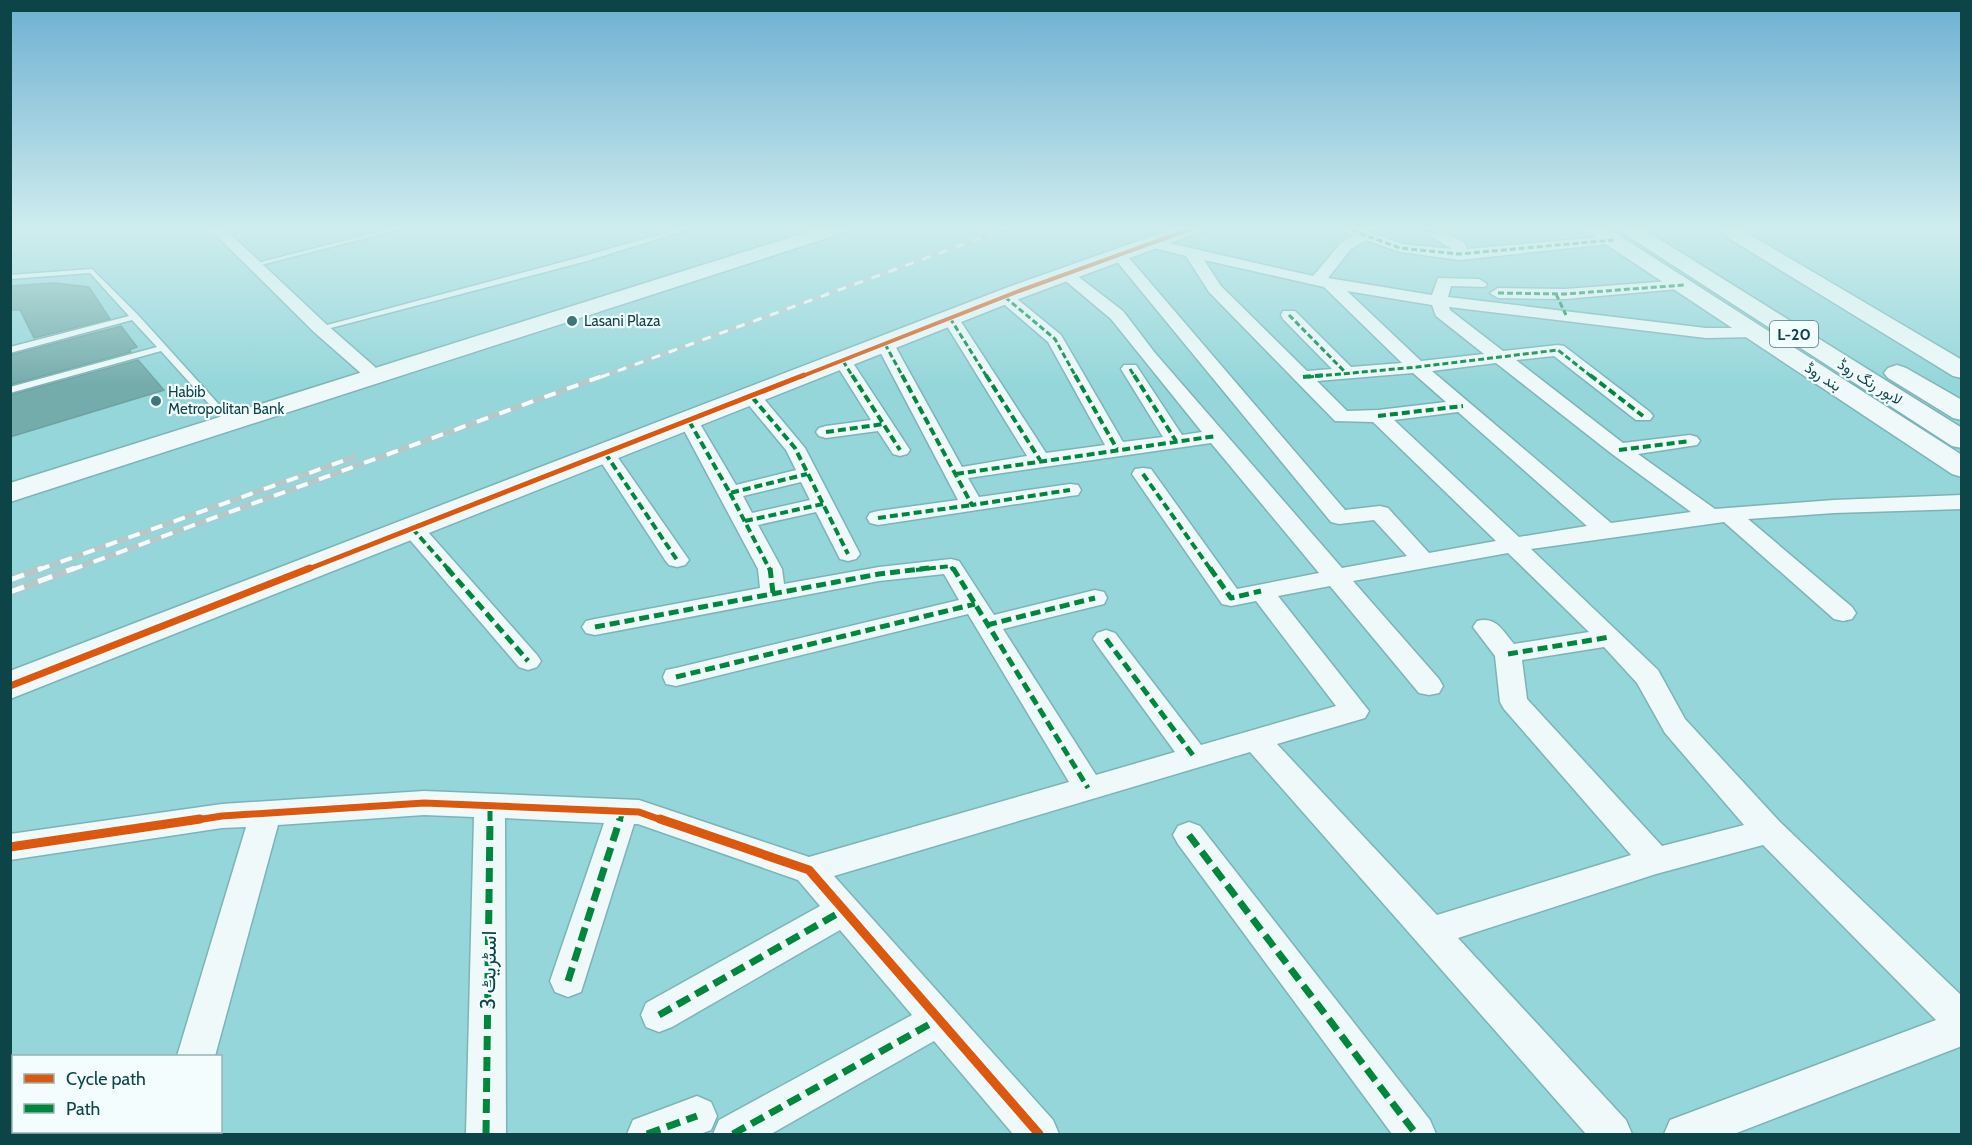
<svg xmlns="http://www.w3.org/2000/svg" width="1972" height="1145" font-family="Cabin,Vazirmatn,sans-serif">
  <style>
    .building { fill: #74acab; stroke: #71a09f; stroke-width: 1.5 }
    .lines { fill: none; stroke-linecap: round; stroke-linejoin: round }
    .lane-casing { stroke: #7db3b6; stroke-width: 3 }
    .street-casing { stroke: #7db3b6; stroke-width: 3 }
    .secondary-casing { stroke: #7db3b6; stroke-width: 3 }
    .highway-casing { stroke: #7db3b6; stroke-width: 3 }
    .lane { fill: #eff9f9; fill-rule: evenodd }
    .street { fill: #eff9f9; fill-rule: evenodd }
    .secondary { fill: #eff9f9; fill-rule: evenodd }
    .highway { fill: #eff9f9; fill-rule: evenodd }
    .rail-far2-casing { stroke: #b4c8ca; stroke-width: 4.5 }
    .rail-far1-casing { stroke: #b4c8ca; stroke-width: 6 }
    .rail-casing { stroke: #b4c8ca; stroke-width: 8 }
    .rail-far2 { stroke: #f3fdfe; stroke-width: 3; stroke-dasharray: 9; stroke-linecap: butt }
    .rail-far1 { stroke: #f3fdfe; stroke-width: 4; stroke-dasharray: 12; stroke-linecap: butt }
    .rail { stroke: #f3fdfe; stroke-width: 5; stroke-dasharray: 15; stroke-linecap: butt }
    .quiet-far3 { stroke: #00873e; stroke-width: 3; stroke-dasharray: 6 3; stroke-linecap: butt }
    .quiet-far2 { stroke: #00873e; stroke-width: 4; stroke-dasharray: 8 4; stroke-linecap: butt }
    .quiet-far1 { stroke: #00873e; stroke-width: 5; stroke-dasharray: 10 5; stroke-linecap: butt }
    .quiet { stroke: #00873e; stroke-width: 7; stroke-dasharray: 14 7; stroke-linecap: butt }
    .cycleway-far3-casing { stroke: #f3fdfe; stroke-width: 6 }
    .cycleway-far2-casing { stroke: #f3fdfe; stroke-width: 8 }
    .cycleway-far1-casing { stroke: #f3fdfe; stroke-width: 10 }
    .cycleway-casing { stroke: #f3fdfe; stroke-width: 13 }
    .cycleway-far3 { stroke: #dd580f; stroke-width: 4 }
    .cycleway-far2 { stroke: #dd580f; stroke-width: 5 }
    .cycleway-far1 { stroke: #dd580f; stroke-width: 7 }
    .cycleway { stroke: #dd580f; stroke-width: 9 }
    .poi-dot { fill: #3c777a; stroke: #f3fdfe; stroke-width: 2 }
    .labels { text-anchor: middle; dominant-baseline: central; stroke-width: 4.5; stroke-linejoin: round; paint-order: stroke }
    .far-poi-label { font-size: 15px; fill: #0d4447; stroke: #f3fdfe; text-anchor: start }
    .far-street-label { font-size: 15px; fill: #0d4447; stroke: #f3fdfe }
    .shield { fill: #f3fdfe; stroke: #527c7e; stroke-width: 1.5 }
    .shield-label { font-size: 16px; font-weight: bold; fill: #0d4447 }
    .near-street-label { font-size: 21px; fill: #0d4447; stroke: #f3fdfe }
  </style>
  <rect width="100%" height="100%" fill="#94d6da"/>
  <path class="building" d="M54,283L89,287L110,319L34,338L20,310H10V286Z
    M121,326L137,347L129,350L131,352L10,385V355Z
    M138,360L164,390L10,437V395Z"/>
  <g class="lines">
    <defs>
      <path id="lane" d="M398,227H409L253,267L249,265Z
        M685,227H696L587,261L323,330L316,328L581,257Z
        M92,269L138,315L233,420V424H227L161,351L10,393V387L157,347L132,320L10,353V347L129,316L90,273L10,279V275Z"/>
      <path id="street" d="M208,227H223L326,324L375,367L378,371L375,375H363L314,332Z
        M1336,227H1356L1402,244L1452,249L1431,236L1427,227H1441L1442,231L1464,242L1467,249L1613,236L1620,240L1618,243L1460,260L1400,252L1366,240L1351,249L1328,278L1432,295L1438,278L1479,279L1487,284L1485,287L1451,286L1448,297L1706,328H1761L1764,332L1761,336L1755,337L1706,338L1449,307L1450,310L1503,351L1558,345L1564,346L1650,412L1653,416L1650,420H1636L1554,356L1516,360L1623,443L1690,435L1697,437L1700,441L1697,445L1638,454L1715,509L1834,500L1962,495V509L1834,513L1748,519L1852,607L1856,613L1852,619L1843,621L1834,619L1724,522L1531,549L1658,670L1685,719L1780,822L1962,996V1046L1734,1134H1664L1670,1120L1936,1020L1763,845L1656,874L1458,938L1626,1120L1632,1134H1586L1250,752L834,876L1053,1120L1059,1134H1013L934,1041L771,1134H713L719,1120L912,1015L840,930L672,1027L659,1032L646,1027L641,1015L646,1003L820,906L798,880L638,824H634L581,992L568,997L555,992L550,981L604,823L505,818L506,1134H466L474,817L424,815L278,825L215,1056H177L246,827L222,828L10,860V834L222,804L424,791L639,800L809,857L1069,782L968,614L676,686L666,684L663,677L666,670L676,668L959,600L944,574L879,581L595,635L586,633L582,627L586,621L595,619L760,588L758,569L679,421L682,417H696L736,485L796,470L786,450L742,397L745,393H759L805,448L860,554L856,559L848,561L840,559L816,512L758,525L782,569L784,584L879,567L951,559L959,561L994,615L1095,590L1104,592L1107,598L1104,604L1003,629L1096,775L1175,752L1097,645L1093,639L1097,633L1106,630L1115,633L1201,745L1336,706L1256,601L1231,606L1222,604L1132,474L1135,469L1143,468L1151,469L1237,589L1319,573L1211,443L968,478L979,497L1070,484L1078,485L1081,490L1078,495L1070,496L878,525L870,523L867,518L870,513L878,511L958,500L876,344L879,340H891L894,344L962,467L1027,456L942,318L944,314H956L1046,453L1105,445L1048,342L999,300L997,297L999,294H1011L1061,335L1123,442L1163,437L1121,369L1124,365H1136L1182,435L1202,432L1111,319L1061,277L1058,274L1061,271H1071L1123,311L1155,353L1342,568L1407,556L1374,520L1339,524L1331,522L1114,258L1111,255L1114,252H1124L1345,510L1380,506L1388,508L1429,553L1496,541L1373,422L1335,421L1209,292L1186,256L1146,246L1144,243L1151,239L1313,276L1341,243L1353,236ZM1204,260L1324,287L1402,363L1351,367L1295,311H1283L1281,315L1283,319L1332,369L1307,371L1221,286ZM1347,291L1432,305L1436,316L1484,354L1421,361ZM1496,363L1612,454L1691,512L1611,523L1432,371ZM1413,373L1446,402L1378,410L1347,411L1317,381ZM1458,412L1587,526L1519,537L1394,420ZM801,482L810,500L752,513L743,496ZM1508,553L1589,632L1514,644C1503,631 1496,616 1477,621L1473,627L1495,656L1500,702L1504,709L1631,855L1437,915L1277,744L1365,718L1369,711L1278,596L1330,586L1419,693L1429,695L1439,693L1443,686L1439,679L1353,581ZM1604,647L1637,683L1665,733L1744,825L1662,846L1527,699L1522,660Z
        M1684,280L1690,282L1692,285L1690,288L1565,299L1498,298L1490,293L1498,288L1565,289Z
        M843,356L849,357L910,450L907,454L900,456L893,454L878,431L826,438L819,436L816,432L819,428L826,426L871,420L834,361L837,357Z
        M605,447L612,449L689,560L685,565L677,567L669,565L665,560L595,453L598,449Z
        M412,521L420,523L537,655L541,661L537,667L528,670L519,667L404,533L401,528L404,523Z
        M1189,822L1200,826L1430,1120L1436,1134H1392L1178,844L1173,835L1178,826Z
        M697,1096L711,1102L717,1116L711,1130L700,1134H627L633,1120Z
        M154,1132H194L193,1134H153Z"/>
      <path id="secondary" d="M823,227H852L849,231L10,502V483Z
        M1178,227H1206L1203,231L1027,296L10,699V671L1011,286Z
        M1583,227H1606L1962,455V477L1952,474L1586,231Z
        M1714,227H1737L1962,360V378L1953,376L1717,231Z"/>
      <path id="highway" d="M1617,227H1640L1962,428V448L1952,446L1620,231Z
        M1897,365L1906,368L1962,400V420L1953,418L1888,378L1884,373L1888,368Z"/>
    </defs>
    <use href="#lane" class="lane-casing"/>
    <use href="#street" class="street-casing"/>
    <use href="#secondary" class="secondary-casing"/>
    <use href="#highway" class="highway-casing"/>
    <use href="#lane" class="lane"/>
    <use href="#street" class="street"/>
    <use href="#secondary" class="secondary"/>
    <use href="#highway" class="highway"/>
    <defs>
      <path id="rail-far2" d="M601,377L1011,227"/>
      <path id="rail-far1" d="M38,570L354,457
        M71,570L605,375"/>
      <path id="rail" d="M10,580L42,568
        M10,592L75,568"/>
    </defs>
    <use href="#rail-far2" class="rail-far2-casing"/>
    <use href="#rail-far1" class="rail-far1-casing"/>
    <use href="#rail" class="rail-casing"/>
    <use href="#rail-far2" class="rail-far2"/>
    <use href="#rail-far1" class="rail-far1"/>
    <use href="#rail" class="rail"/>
    <path class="quiet-far3" d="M1343,227L1400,248L1459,254L1613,240
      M1420,227L1436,233
      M1498,293L1565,294L1684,285
      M1556,294L1566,315
      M1005,297L1055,339L1076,377
      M1289,315L1346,373
      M950,318L987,377
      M885,344L903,377
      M843,361L853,377
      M1130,369L1135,377
      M1308,377L1417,367L1558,350L1592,377"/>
    <path class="quiet-far2" d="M852,375L900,450
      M902,375L972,505L1070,490
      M986,375L1040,460
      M1075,375L1117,449
      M1134,375L1176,441
      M1590,375L1643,416
      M1303,377L1325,375
      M752,397L795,448L848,554
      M1378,416L1463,406
      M689,421L730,493L807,474
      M826,432L884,424
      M1619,450L1690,441
      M605,453L677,560
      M956,474L1216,436
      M1143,474L1211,570
      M730,493L770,570
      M878,518L972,505
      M745,521L823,504
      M412,528L449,570
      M916,570L951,566L953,570"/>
    <path class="quiet-far1" d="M447,568L528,661
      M770,568L773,593
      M953,568L1088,788
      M1210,568L1231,598L1261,591
      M987,625L1095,598
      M595,627L879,574L929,568
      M1106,639L1195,758
      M1508,654L1610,637
      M676,677L975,604
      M490,821V806
      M620,821L623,811"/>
    <path class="quiet" d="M1189,835L1416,1134
      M568,981L620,819
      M659,1015L844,910
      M486,1134L490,819
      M647,1134L697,1116
      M733,1134L939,1019"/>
    <defs>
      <path id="cycleway-far3" d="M800,377L1019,291L1196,227"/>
      <path id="cycleway-far2" d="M306,570L804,375"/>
      <path id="cycleway-far1" d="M10,686L310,568
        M190,821L222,816L424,803L639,812L664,821"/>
      <path id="cycleway" d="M660,819L809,870L1039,1134
        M10,847L200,819"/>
    </defs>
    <use href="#cycleway-far3" class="cycleway-far3-casing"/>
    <use href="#cycleway-far2" class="cycleway-far2-casing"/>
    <use href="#cycleway-far1" class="cycleway-far1-casing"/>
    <use href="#cycleway" class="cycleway-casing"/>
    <use href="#cycleway-far3" class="cycleway-far3"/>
    <use href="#cycleway-far2" class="cycleway-far2"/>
    <use href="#cycleway-far1" class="cycleway-far1"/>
    <use href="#cycleway" class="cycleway"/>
  </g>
  <linearGradient id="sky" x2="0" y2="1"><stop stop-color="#6db0d2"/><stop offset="0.59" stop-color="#cfedee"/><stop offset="1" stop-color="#cfedee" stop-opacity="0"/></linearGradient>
  <rect width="1972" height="387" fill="url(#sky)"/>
  <g class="poi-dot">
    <circle cx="572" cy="321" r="6"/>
    <circle cx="156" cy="401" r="6"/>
  </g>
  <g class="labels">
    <g class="far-poi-label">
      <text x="584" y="321">Lasani Plaza</text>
      <text x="168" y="392">Habib<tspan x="168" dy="17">Metropolitan Bank</tspan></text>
    </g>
    <g class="far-street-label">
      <text transform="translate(1823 377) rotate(33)">بند روڈ</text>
      <text transform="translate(1870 382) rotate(32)">لاہور رنگ روڈ</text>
    </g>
    <rect class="shield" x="1770" y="321" width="48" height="26" rx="4.5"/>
    <g class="shield-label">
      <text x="1794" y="334">L-20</text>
    </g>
    <g class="near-street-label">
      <text transform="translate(488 970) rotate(-89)">اسٹریٹ 3</text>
    </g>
  </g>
  <rect width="1972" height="1145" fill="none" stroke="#0d4447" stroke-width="24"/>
  <rect x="12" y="1055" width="210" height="78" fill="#f3fdfe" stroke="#97b3b5" stroke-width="1.5"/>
  <rect x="24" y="1074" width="30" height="9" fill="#dd580f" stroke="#97b3b5" stroke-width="1.5"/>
  <text x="66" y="1085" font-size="18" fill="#0d4447">Cycle path</text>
  <rect x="24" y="1104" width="30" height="9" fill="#00873e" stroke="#97b3b5" stroke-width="1.5"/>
  <text x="66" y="1115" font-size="18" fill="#0d4447">Path</text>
</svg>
